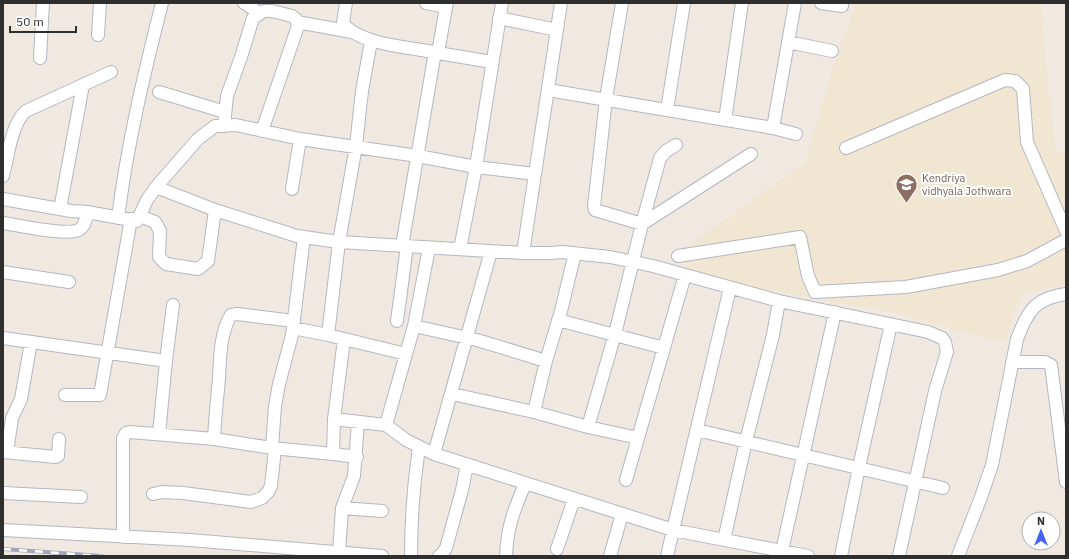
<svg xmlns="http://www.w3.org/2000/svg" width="1069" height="559" font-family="'IBM Plex Sans',sans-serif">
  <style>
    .education { fill: #f0e6d1 }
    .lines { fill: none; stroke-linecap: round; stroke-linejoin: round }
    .minor-casing { stroke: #b4b7c1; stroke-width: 14 }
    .minor { stroke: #fff; stroke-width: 12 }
    .rail-casing { stroke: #a3a6b8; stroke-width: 4 }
    .rail { stroke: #fff; stroke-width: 2.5; stroke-dasharray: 8; stroke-linecap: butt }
    .labels { text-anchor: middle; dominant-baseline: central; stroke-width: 4; stroke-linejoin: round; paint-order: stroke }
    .education-label { font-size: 11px; fill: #785e54; stroke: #fff; text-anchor: start }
  </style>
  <rect width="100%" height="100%" fill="#efe9e1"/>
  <path class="education" d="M856,3H1041L1047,75L1056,153L1066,152V285L1026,292L1016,305L1005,343L885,311L685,275L688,246L805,163L832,71Z"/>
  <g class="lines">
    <defs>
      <path id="minor" d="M244,3L260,13
        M346,3L343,23C358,45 412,47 438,53
        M426,3L446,7L447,3
        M502,3L476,167L535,174
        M622,3L606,99L594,206L595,210L642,224L751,154
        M821,3L842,6
        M446,7L438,53L492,62
        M499,18L557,30
        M297,22L352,32
        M98,35L100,3
        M371,41L362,91L356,146L339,242L328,335L406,354
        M788,42L832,51
        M40,58L43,3
        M548,90L773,128L796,134
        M159,92L225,112
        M667,110L684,3
        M725,120L742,3
        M224,126L227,96L241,57L253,18L264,11H272L292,16L296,19L298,26L262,131
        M773,128L795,3
        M846,148L1005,80L1015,81L1023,89L1027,142L1066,231
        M3,176C8,157 11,124 26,111L111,72
        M156,187L215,210L297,236L339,242L523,253H550L562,252L610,257L653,266L779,301L928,332L942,338L945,342L947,352L935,391L899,556
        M292,189L300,139
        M3,199L71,211L87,212L137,221L147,200L156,187L198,139L215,126L236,125L300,139L418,156L476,167L460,249
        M60,209L83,85
        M140,216L155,222L160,231L159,257L166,264L198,269L208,261L215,210
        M118,218C127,145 144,74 162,3
        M3,223C18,225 70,237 80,229C85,226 86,218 87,212
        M402,246L435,52
        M429,248L414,326L477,340L546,361L561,311L575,253
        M523,253L561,3
        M678,256L800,237L808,276L815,292L906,287L998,270L1027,261L1066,240
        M3,272L69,282
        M558,320L664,348
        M397,321L407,246
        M414,326L386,425L406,440L434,454L491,251
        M293,328L328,335
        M3,338L166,361
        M344,339L334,419L386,425
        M1012,362H1045L1051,365L1066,482
        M452,394L534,412L546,361
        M65,395H100L131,219
        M534,412L588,427L638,438L685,275
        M588,427L615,334L642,224L660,158L666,151L676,145
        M697,430L943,488
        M159,434L166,361L173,305
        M214,439C215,419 217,399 219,379C220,358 220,333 231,315L237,314L294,321
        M272,448L275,406L279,384L292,335L304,237
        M3,452L56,457L58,456L59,439
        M7,452L12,418L21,399L31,342
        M333,454L357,457
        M434,454L673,530L730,288
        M626,480L638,438
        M3,493L81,497
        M153,494L162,492L183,493L251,502L262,498L268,492L271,486L275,449
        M342,508L382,511
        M3,530L190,540L382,556
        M123,537V438L126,433L130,432L214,439L272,448L333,454L334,419
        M724,540L746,441L773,335L779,301
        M557,549L574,499
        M782,551L835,312
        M339,553L342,508L354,476L358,422
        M411,556C411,521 414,481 419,447
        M439,556L442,554L446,548L462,490L467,465
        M506,556C507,527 514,510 525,484
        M610,556L622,514
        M667,556L673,530L808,556
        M841,556L859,467L891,324
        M958,556L981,497L992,465L1017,339C1027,312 1035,298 1066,294"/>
    </defs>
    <use href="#minor" class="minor-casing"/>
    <use href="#minor" class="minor"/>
    <defs>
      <path id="rail" d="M3,549L102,556"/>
    </defs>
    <use href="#rail" class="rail-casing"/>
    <use href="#rail" class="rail"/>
  </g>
  <defs>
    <symbol id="school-pin" viewBox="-11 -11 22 30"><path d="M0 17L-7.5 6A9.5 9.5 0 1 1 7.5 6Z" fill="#8d6e63" stroke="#fff"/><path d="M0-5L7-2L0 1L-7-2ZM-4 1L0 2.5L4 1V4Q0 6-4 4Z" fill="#fff"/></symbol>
  </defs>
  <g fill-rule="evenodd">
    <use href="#school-pin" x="894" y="172" width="25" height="34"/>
  </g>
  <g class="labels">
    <g class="education-label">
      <text x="922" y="178">Kendriya<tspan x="922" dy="13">vidhyala Jothwara</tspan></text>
    </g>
  </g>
  <rect width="1069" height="559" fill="none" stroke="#2e2e2e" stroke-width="8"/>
  <g transform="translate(1041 531)"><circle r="19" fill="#ffffff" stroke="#ababab"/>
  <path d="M0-3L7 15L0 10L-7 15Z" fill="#4264fb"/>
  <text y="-6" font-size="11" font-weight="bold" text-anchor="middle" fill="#2e2e2e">N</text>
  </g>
  <path d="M10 26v6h66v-6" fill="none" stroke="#2e2e2e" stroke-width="2"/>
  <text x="16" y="26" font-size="12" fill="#2e2e2e" stroke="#ffffff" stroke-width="3" paint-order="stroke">50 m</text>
</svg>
